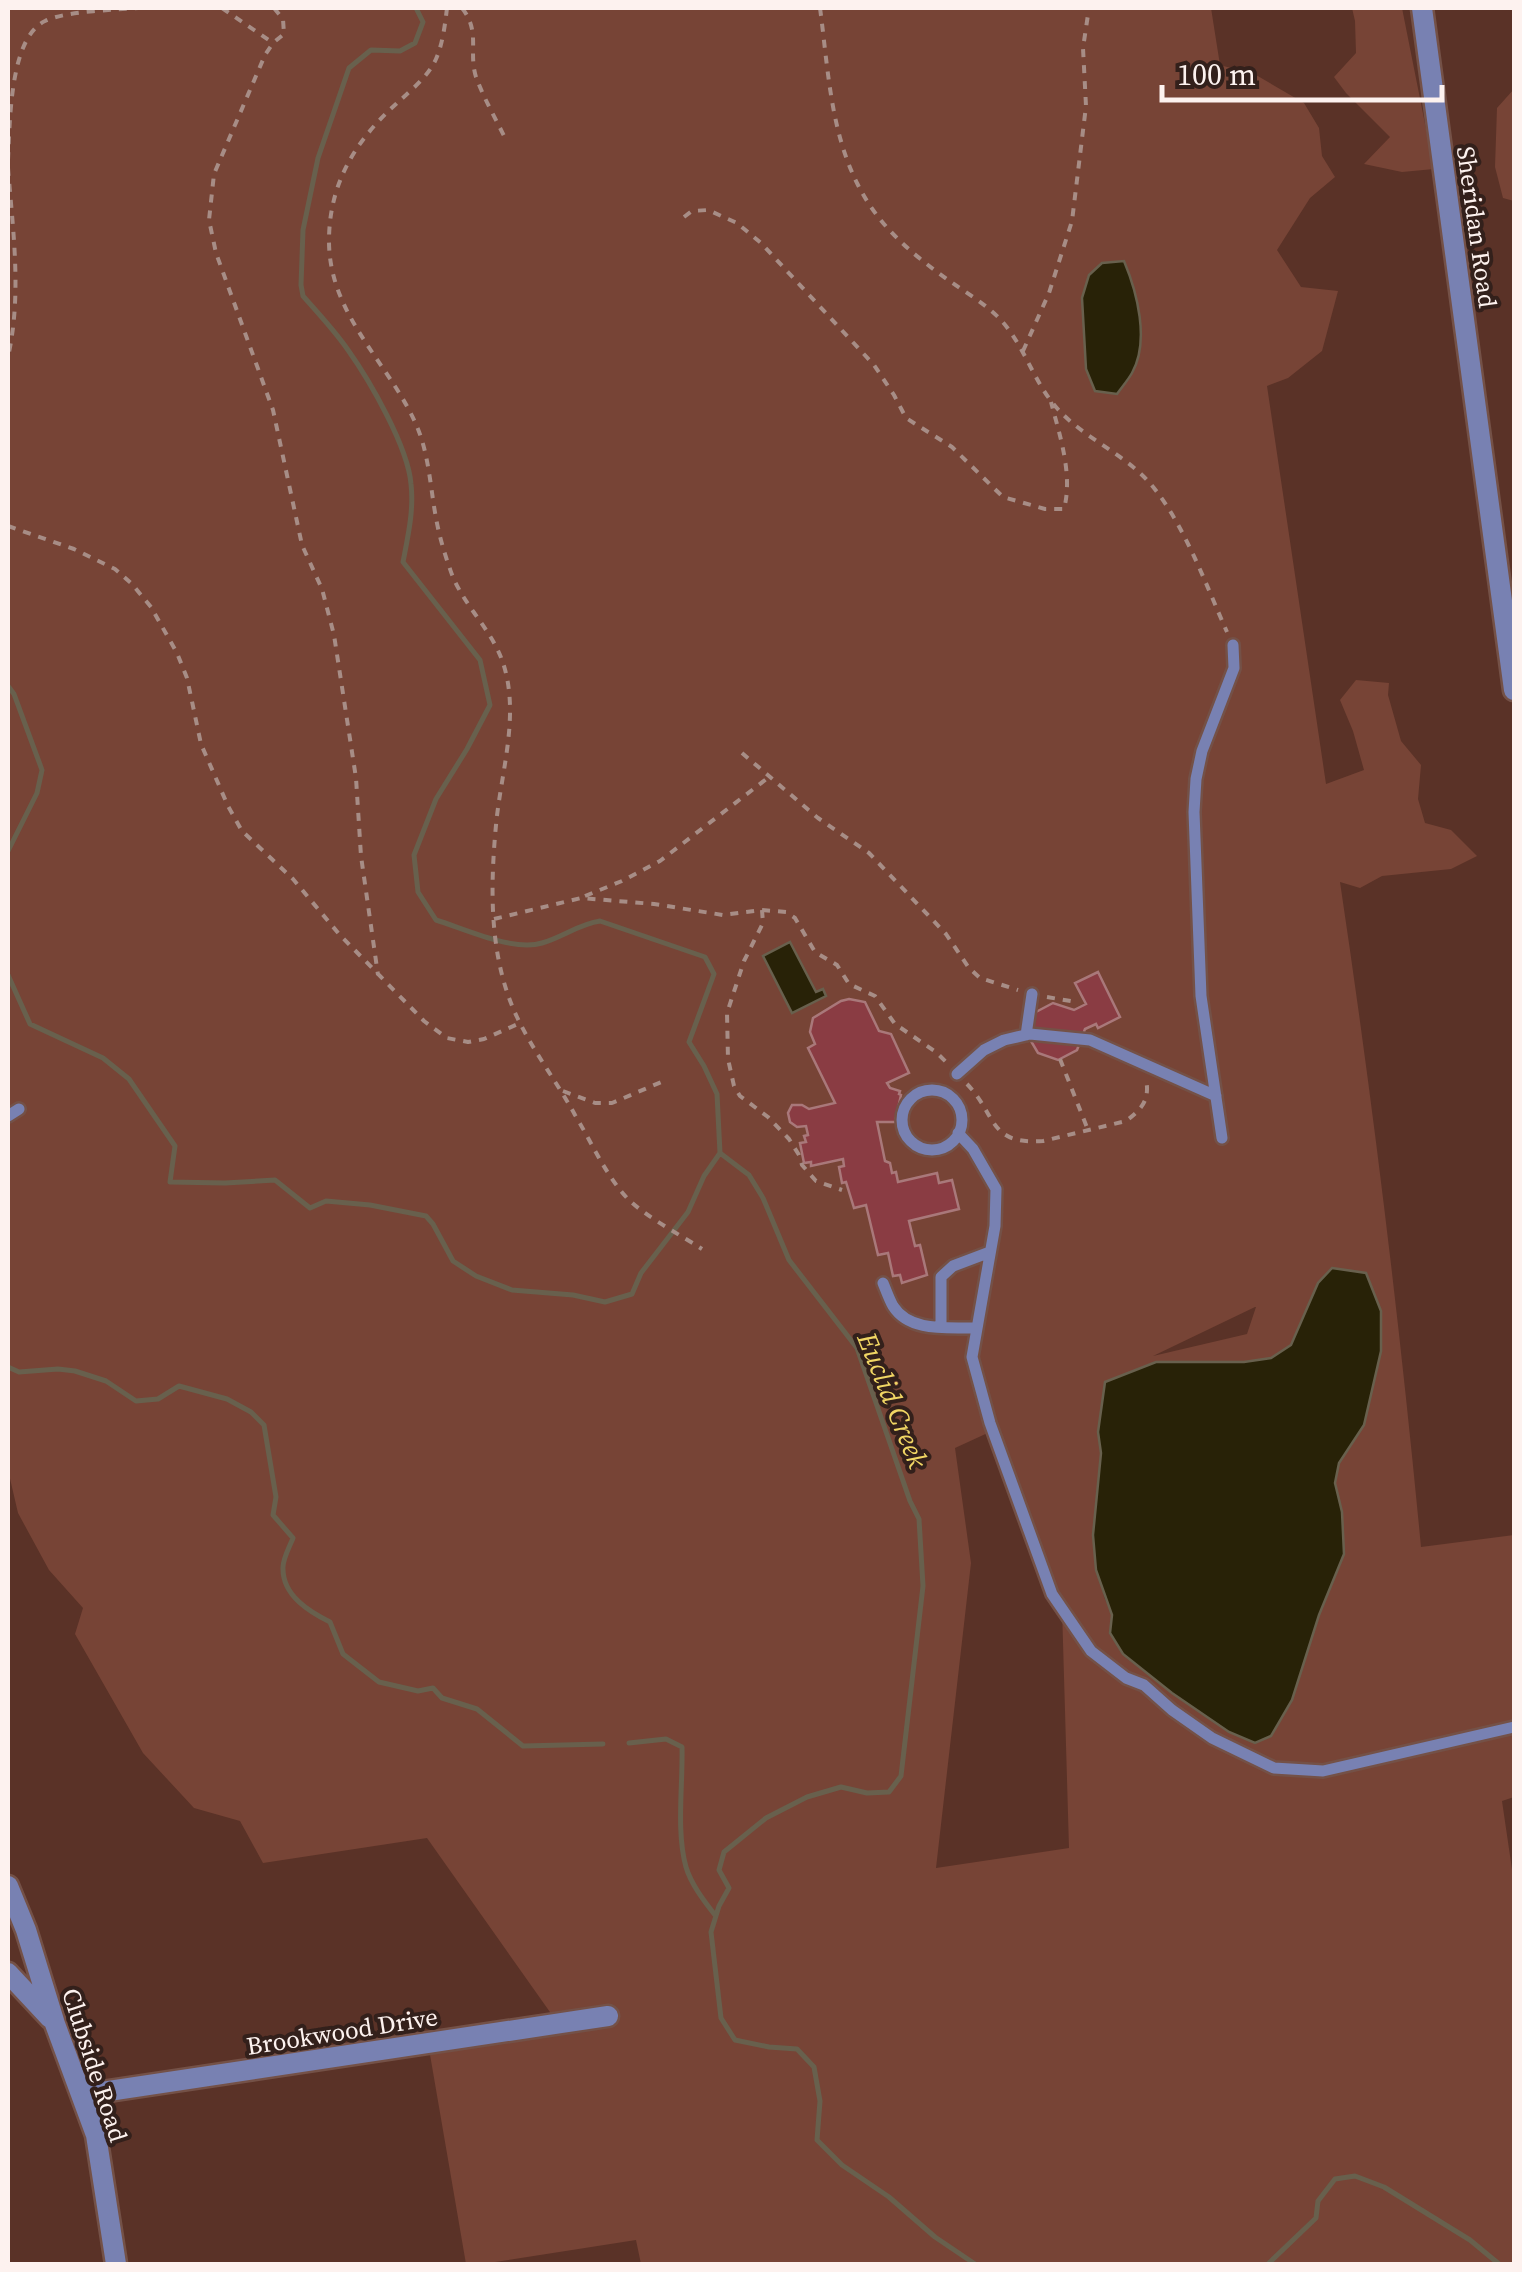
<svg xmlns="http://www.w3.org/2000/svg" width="1522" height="2272" font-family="'Source Serif 4',serif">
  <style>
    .green { fill: #774436; fill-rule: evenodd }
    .water { fill: #282207; stroke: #68604d; stroke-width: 2.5 }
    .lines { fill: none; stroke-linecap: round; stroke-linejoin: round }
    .stream { stroke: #68604d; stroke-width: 5 }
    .building { fill: #8a3c43; stroke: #a9787a; stroke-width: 2.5 }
    .service-casing { stroke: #745147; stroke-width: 16 }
    .minor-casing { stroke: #745147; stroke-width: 25 }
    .path { stroke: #a78d86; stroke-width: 4; stroke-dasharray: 8 8; stroke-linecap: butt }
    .service { stroke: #7881b2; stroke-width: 11 }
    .minor { stroke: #7881b2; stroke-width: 20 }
    .labels { text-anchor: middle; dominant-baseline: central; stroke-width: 8; stroke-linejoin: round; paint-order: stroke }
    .street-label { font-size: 25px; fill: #fdf2ef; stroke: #33201b }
    .water-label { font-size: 28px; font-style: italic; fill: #f1d664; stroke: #33201b }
  </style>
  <rect width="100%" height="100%" fill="#5a3227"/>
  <path class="green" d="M8,8H1211L1220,65L1256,75L1304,103L1319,128L1322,156L1335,177L1310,198L1277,250L1301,287L1338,291L1322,351L1288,378L1267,386L1326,784L1364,770L1353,731L1340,700L1356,680L1389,683L1388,695L1401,741L1421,765L1418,799L1425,823L1451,830L1477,856L1451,869L1382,876L1360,888L1340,882C1373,1103 1400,1325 1421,1547L1514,1535V1797L1502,1801L1514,1883V2264H641L636,2240L482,2264H466L428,2043L557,2022L427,1838L263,1863L240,1821L194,1808L143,1753L75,1634L83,1608L49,1570L18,1513L8,1470ZM1318,1283L1364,1425L1339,1463L1335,1483L1342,1512L1344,1554L1319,1615L1229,1732L1172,1693L1123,1654L1110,1633L1112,1615L1104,1597L1093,1535L1101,1453L1098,1432L1106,1382L1156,1362H1244L1271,1358L1291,1345ZM1256,1307L1247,1334L1153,1356L1255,1307ZM992,1431L1062,1608L1069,1848L936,1868L971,1563L955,1448Z
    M1352,8H1402L1434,169L1402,172L1364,164L1390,137L1346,93L1334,77L1356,53L1355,21Z
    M1514,89V201L1503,198L1495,167L1497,108Z"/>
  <path class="water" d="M1124,261C1137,292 1150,341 1132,373C1128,380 1122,387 1117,394L1095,391L1086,369L1082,298L1089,275L1102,263Z
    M790,942L816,992L823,989L826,996L792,1013L763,956Z
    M1332,1268L1366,1273L1381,1311V1351L1364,1425L1339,1463L1335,1483L1342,1512L1344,1554L1319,1615L1292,1700L1271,1736L1255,1743L1229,1732L1172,1693L1123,1654L1110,1633L1112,1615L1096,1570L1093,1535L1101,1453L1098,1432L1105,1382L1156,1362H1244L1271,1358L1291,1345L1318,1283Z"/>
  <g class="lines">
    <path class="stream" d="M416,8L423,22L415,43L400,51L371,50L349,68L318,158L303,230L301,285L303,296C318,313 335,331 348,350C370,381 408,447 411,484C414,510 408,536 403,562L480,660L490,705L467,749L436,799L414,855L418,892L436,920C465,929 514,952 542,943C563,937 579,924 600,921L705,957L714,974L689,1042L704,1066L717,1094L720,1153
      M8,686L14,694L42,770L37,793L8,851
      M8,975L30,1024L103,1058L129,1079L175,1146L170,1182L225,1183L275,1180L310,1208L326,1201L370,1205L426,1216L433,1224L453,1261L476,1276L512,1290L573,1295L605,1302L632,1294L641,1273L688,1212L704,1176L720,1153L749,1175L763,1198L789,1260L857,1348L910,1501L919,1519L923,1586L901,1776L889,1792L867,1793L841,1787L807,1797L766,1818L724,1852L719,1870L729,1888L719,1906L711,1932L721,2018L735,2040L769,2047L797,2049L814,2067L820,2101L817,2140L842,2165L889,2197L935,2237L975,2264
      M8,1367L19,1372L58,1369L75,1371L106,1381L136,1401L158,1399L179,1386L227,1399L251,1412L264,1425L276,1497L273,1515L293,1538C290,1546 282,1560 283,1569C283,1596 310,1612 330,1622L343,1654L379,1682L418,1691L433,1688L442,1698L477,1709L523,1746L603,1744
      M629,1743L666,1739L682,1747C683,1785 676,1831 686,1867C691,1884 704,1901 715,1915
      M1268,2264L1316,2218L1318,2201L1335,2179L1355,2176L1384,2187L1470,2240L1499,2264"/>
  </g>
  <path class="building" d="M1098,972L1120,1017L1098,1028L1096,1024L1085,1029L1077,1050L1058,1060L1038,1053L1028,1036L1034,1013L1053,1003L1074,1010L1086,1004L1075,983Z
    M849,999L865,1002L879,1031L891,1034L909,1073L887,1083L890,1088L900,1091L899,1094L901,1095L895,1122H877L885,1161L890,1163L892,1173L896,1172L898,1182L937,1173L939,1183L952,1180L959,1209L909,1221L915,1246L920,1245L927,1275L902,1283L900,1275L893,1276L888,1253L878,1255L866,1205L854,1208L846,1182L842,1183L839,1167L844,1166L843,1159L811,1166V1162L804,1163L800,1143L806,1142L804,1136L808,1135L806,1126L797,1127L790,1122L788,1113L792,1105H802L809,1109L835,1103L808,1048L815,1044L810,1032L813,1018L841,1001Z"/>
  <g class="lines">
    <defs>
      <path id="service" d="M1026,1035L1032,994
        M957,1074L984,1050L1004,1040L1030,1034L1090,1040L1216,1096
        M902 1120a30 30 0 1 1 60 0a30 30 0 1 1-60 0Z
        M8,1116L19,1109
        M958,1133L973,1149L996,1189L995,1226L972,1357L990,1423L1052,1594L1091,1651L1126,1678L1144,1685L1172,1710L1212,1738L1274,1768L1323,1771L1514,1727
        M1222,1138L1201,996L1194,812L1196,779L1202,751L1234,668L1233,645
        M883,1283C886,1290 889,1299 893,1306C910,1333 949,1327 977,1328
        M941,1326V1277L953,1266L990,1252"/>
      <path id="minor" d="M1422,8L1514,690
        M8,1886L26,1930L55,2024L96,2135L116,2264
        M8,1973L50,2018
        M82,2095L608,2016"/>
    </defs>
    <use href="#service" class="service-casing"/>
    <use href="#minor" class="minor-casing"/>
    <path class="path" d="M222,8L273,43
      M274,8L283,19L284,34L273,43L265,55L214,174L209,220L216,253L273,410L302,545L322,589L334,635L356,778L361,856L378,975
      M447,8C445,24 443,43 436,59C428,77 410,91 396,104C355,141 329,184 329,241C329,314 387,361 415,422C429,452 430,486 436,518C439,535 444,552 450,569C461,603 490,627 502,660C521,713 501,771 496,825C490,889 489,958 517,1017C533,1051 557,1082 575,1115C592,1143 605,1174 627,1198C646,1217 679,1234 702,1249
      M462,8C481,32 468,51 476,77C484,99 497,121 507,142
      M820,8C828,67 830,130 858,185C879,227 913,255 951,282C967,293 985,304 999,318C1024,344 1033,381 1056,407C1078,433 1115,450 1140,473C1179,509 1205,583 1227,632
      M8,160C10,125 9,38 45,21C65,11 114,10 138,8
      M8,168C13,231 22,295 8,357
      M684,217L692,211L708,210L737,223L761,243L874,365L894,395L906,418L952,447L1003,497L1045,509H1064C1073,475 1060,436 1051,402
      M1023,351L1049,293L1072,221L1086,106L1083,48L1089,8
      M8,526L74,549L115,569L132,584L151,607L177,653L187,678L201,744L228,806L242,831L293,879L339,934L424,1021L447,1038L468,1042L484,1039L520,1023
      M742,753L818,818L869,853L946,934L969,968L980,978L1018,990
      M585,896L622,881L660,861L769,777
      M762,910L763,923L744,961L727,1013L728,1059L734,1086L740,1096L768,1117L789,1139L799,1155L802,1165L816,1181L842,1190
      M494,919L581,898L654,904L723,915L762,910L786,912L795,918L815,952L837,965L849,984L875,996L895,1024L936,1052L947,1063
      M1047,997L1076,1002
      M1060,1059L1088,1130
      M967,1084C997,1115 988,1145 1043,1141L1126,1121C1142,1109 1150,1100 1146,1079
      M563,1091L595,1103H612L666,1080"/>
    <use href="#service" class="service"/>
    <use href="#minor" class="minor"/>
  </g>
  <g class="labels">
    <g class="street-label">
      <text transform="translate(1477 227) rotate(82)">Sheridan Road</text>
      <text transform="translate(342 2031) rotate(-9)">Brookwood Drive</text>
      <text transform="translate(95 2065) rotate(72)">Clubside Road</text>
    </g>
    <g class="water-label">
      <text transform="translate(893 1400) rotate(68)">Euclid Creek</text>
    </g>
  </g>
  <rect width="1522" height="2272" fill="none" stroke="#fdf2ef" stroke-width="20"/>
  <path d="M1162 85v15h280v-15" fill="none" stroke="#fdf2ef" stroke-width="5"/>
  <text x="1177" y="85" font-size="30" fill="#fdf2ef" stroke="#33201b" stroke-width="8" paint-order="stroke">100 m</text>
</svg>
